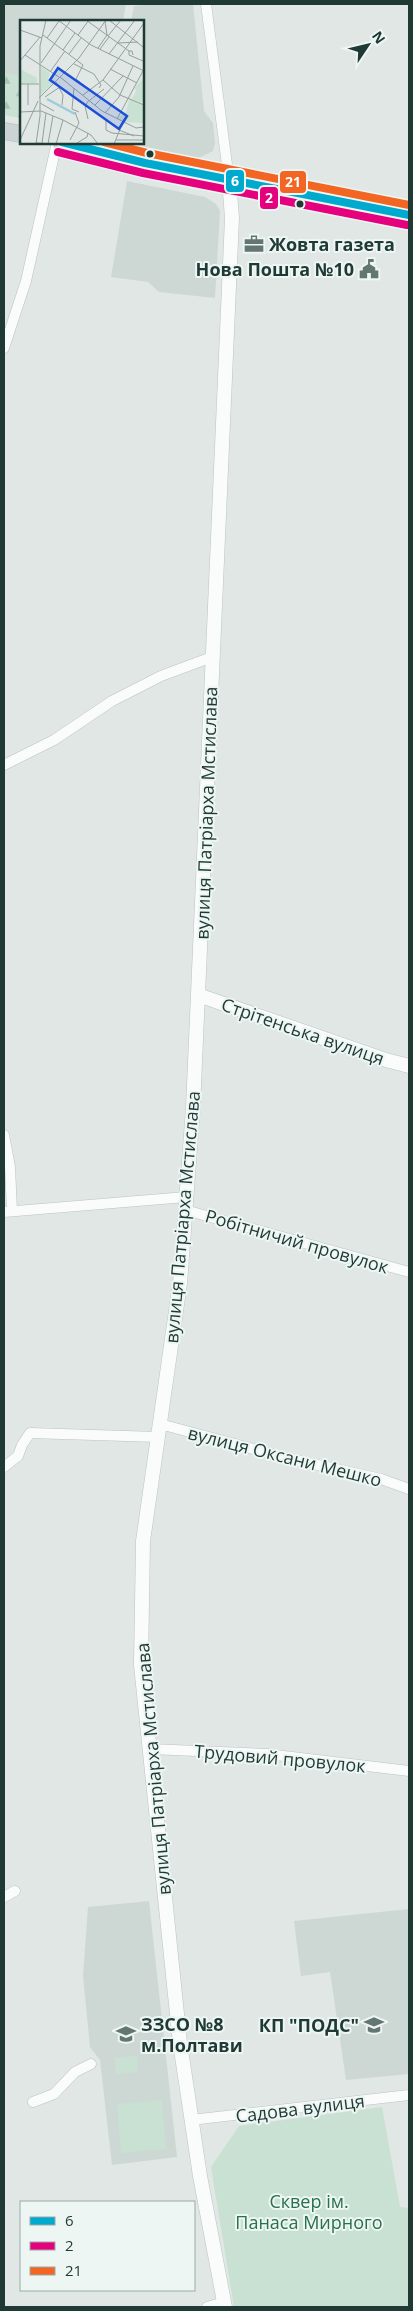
<svg xmlns="http://www.w3.org/2000/svg" width="413" height="2311" font-family="'Open Sans',sans-serif">
  <style>
    .built { fill: #cdd8d4 }
    .forest { fill: url(#forest-firs) }
    .park { fill: #c8e1d2 }
    .lines { fill: none; stroke-linecap: round; stroke-linejoin: round }
    .street-casing { stroke: #bdc3c1; stroke-width: 11 }
    .secondary-casing { stroke: #bcc5c2; stroke-width: 15 }
    .primary-casing { stroke: #bac3c2; stroke-width: 18 }
    .street { stroke: #fafbfb; stroke-width: 10 }
    .secondary { stroke: #fafbfb; stroke-width: 14 }
    .primary { stroke: #cbd4d2; stroke-width: 16 }
    .bus-1-casing { stroke: #edf6f3; stroke-width: 11 }
    .bus-2-casing { stroke: #edf6f3; stroke-width: 11 }
    .bus-3-casing { stroke: #edf6f3; stroke-width: 11 }
    .bus-1 { stroke: #00a9ce; stroke-width: 8 }
    .bus-2 { stroke: #e5007d; stroke-width: 8 }
    .bus-3 { stroke: #f26522; stroke-width: 8 }
    .bus-dot { fill: #1f3935; stroke: #edf6f3; stroke-width: 2 }
    .labels { text-anchor: middle; dominant-baseline: central; stroke-width: 4; stroke-linejoin: round; paint-order: stroke }
    .poi-label { font-size: 18px; font-weight: bold; fill: #1f3935; stroke: #edf6f3; text-anchor: start }
    .street-label { font-size: 18px; fill: #1f3935; stroke: #edf6f3 }
    .park-label { font-size: 18px; fill: #28714b; stroke: #edf6f3 }
    .inset-river { fill: none; stroke: #9fcad7; stroke-width: 2.5 }
    .inset-road { fill: none; stroke: #93a19e; stroke-width: 1 }
    .view { fill: #1d4ed8; fill-opacity: 0.15; stroke: #1d4ed8; stroke-width: 2.5 }
    .inset-edge { fill: none; stroke: #1f3935; stroke-width: 2.5 }
    .line-badge { stroke: #edf6f3; stroke-width: 2 }
    .badge-label { font-size: 14px; text-anchor: middle; font-weight: bold; fill: #fff }
  </style>
  <defs>
    <pattern id="forest-firs" width="22" height="20" patternUnits="userSpaceOnUse" patternTransform="scale(1.25)"><rect width="22" height="20" fill="#c8e1d2"/><path d="M5 1l3.5 6h-7zM16 11l3.5 6h-7z" fill="#abc2b5"/></pattern>
  </defs>
  <rect width="100%" height="100%" fill="#e0e7e4"/>
  <path class="built" d="M4,4H126L123,21H21V77L4,73Z
    M157,4H193L204,111L213,123L215,143L213,151L199,158L117,143L142,142V21H131L134,6Z
    M127,181L205,197L216,204L220,211L215,298L159,292L148,282L111,277Z
    M149,1901L177,2157L112,2165L100,2060L90,2047L83,1976L88,1907Z
    M409,1909V2074L346,2080L330,1972L301,1976L294,1921Z"/>
  <path class="forest" d="M4,73L21,77V118L4,115Z"/>
  <path class="park" d="M137,2056L138,2072L116,2074L115,2058Z
    M162,2100L166,2149L121,2153L117,2104Z
    M382,2107L400,2207L409,2208V2307H234L211,2167L239,2126Z"/>
  <g class="lines">
    <defs>
      <path id="street" d="M206,4L229,180
        M4,348L26,281L57,142
        M4,765L54,740L112,701L161,676L212,657
        M4,1135L10,1167L12,1211
        M185,1210L409,1272
        M4,1212L186,1197
        M160,1424L287,1458L381,1479L409,1489
        M4,1467L18,1456L22,1445L30,1433L158,1437
        M150,1749L267,1754L409,1771
        M4,1897L15,1891
        M33,2102L54,2094L75,2072L91,2064
        M191,2120L409,2095
        M207,2307L224,2302"/>
      <path id="secondary" d="M198,995L386,1060L409,1066
        M225,2307L200,2176L180,2043L141,1665L143,1541L180,1283L193,1108L232,218L229,180"/>
      <path id="primary" d="M4,131L21,134
        M60,142L145,163L409,215"/>
    </defs>
    <use href="#street" class="street-casing"/>
    <use href="#secondary" class="secondary-casing"/>
    <use href="#primary" class="primary-casing"/>
    <use href="#street" class="street"/>
    <use href="#secondary" class="secondary"/>
    <use href="#primary" class="primary"/>
    <defs>
      <path id="bus-1" d="M62,142L145,163L409,215"/>
      <path id="bus-2" d="M58,152L143,173L407,225"/>
      <path id="bus-3" d="M104,142L147,153L409,205"/>
    </defs>
    <use href="#bus-1" class="bus-1-casing"/>
    <use href="#bus-2" class="bus-2-casing"/>
    <use href="#bus-3" class="bus-3-casing"/>
    <use href="#bus-1" class="bus-1"/>
    <use href="#bus-2" class="bus-2"/>
    <use href="#bus-3" class="bus-3"/>
  </g>
  <defs>
    <symbol id="office-bare" viewBox="-9 -9 18 18"><path d="M-6-3h4V-5.5h4V-3h4V5H-6ZM-1-4.5V-3h2v-1.5ZM-6 0V1H6V0Z" fill="#637672" stroke="#edf6f3" stroke-width="2.5" paint-order="stroke"/></symbol>
    <symbol id="civic-bare" viewBox="-9 -9 18 18"><path d="M-.6-6.5H3V-4.5H.6V-3L4-1V1h2V6H-6V1h2V-1L-.6-3ZM-1.2 2.5V6h2.4V2.5Z" fill="#637672" stroke="#edf6f3" stroke-width="2.5" paint-order="stroke"/></symbol>
    <symbol id="school-bare" viewBox="-9 -9 18 18"><path d="M0-5L7-2L0 1L-7-2ZM-4 1L0 2.5L4 1V4Q0 6-4 4Z" fill="#637672" stroke="#edf6f3" stroke-width="2.5" paint-order="stroke"/></symbol>
  </defs>
  <g fill-rule="evenodd">
    <use href="#office-bare" x="240" y="230" width="28" height="28"/>
    <use href="#civic-bare" x="355" y="255" width="28" height="28"/>
    <use href="#school-bare" x="360" y="2011" width="28" height="28"/>
    <use href="#school-bare" x="112" y="2020" width="28" height="28"/>
  </g>
  <g class="bus-dot">
    <circle cx="150" cy="154" r="4.5"/>
    <circle cx="300" cy="204" r="4.5"/>
  </g>
  <g class="labels">
    <g class="poi-label">
      <text x="269" y="244">Жовта газета</text>
      <text x="354" y="269" text-anchor="end">Нова Пошта №10</text>
      <text x="141" y="2024">ЗЗСО №8<tspan x="141" dy="21">м.Полтави</tspan></text>
      <text x="359" y="2025" text-anchor="end">КП "ПОДС"</text>
    </g>
    <g class="street-label">
      <text transform="translate(206 813) rotate(-88)">вулиця Патріарха Мстислава</text>
      <text transform="translate(303 1031) rotate(19)">Стрітенська вулиця</text>
      <text transform="translate(182 1217) rotate(-85)">вулиця Патріарха Мстислава</text>
      <text transform="translate(297 1241) rotate(16)">Робітничий провулок</text>
      <text transform="translate(285 1456) rotate(14)">вулиця Оксани Мешко</text>
      <text transform="translate(280 1758) rotate(5)">Трудовий провулок</text>
      <text transform="translate(153 1769) rotate(-95)">вулиця Патріарха Мстислава</text>
      <text transform="translate(300 2108) rotate(-7)">Садова вулиця</text>
    </g>
    <g class="park-label">
      <text x="309" y="2201">Сквер ім.<tspan x="309" dy="21">Панаса Мирного</tspan></text>
    </g>
  </g>
  <g transform="translate(20 20)">
    <rect width="124" height="124" fill="#e0e7e4"/>
    <path d="M21,47L30,53L28,59L36,60L20,75ZM0,49L17,58V63L0,64Z" fill="#c8e1d2"/>
    <path d="M124,58V78L121,83L112,79L117,70L114,68ZM110,79L124,85V103L104,102L98,98L106,92Z" fill="#c8e1d2"/>
    <path class="inset-river" d="M27,79L55,94"/>
    <path class="inset-road" d="M38,0L71,25L124,51M66,0L109,31M89,0L123,27M0,10L22,18M23,15L63,45L56,59L67,68M58,15L69,0M88,16L101,0M27,18L39,1M98,23L118,22M78,28L87,15L85,1M80,29L89,17M43,30L55,13M49,34L61,18M89,34L115,0M5,35L39,57M113,35L112,31H109V35L123,41M0,41L20,17M21,43L51,0M54,44L74,54L81,65L79,68M90,49L117,63M30,52L45,31M40,57L82,91L116,108L124,107M83,60L124,3M36,62L43,75L42,85M0,64H19M8,64V85M54,68L52,89L59,92M63,75L83,60L100,75L124,85M25,77L40,67M19,78L59,38L86,0M70,80L84,69M20,83L34,91M75,85L103,56M0,92L21,91L43,100L71,115L78,124M85,93L99,77L113,46M68,99L65,86L69,80M97,99L123,51M86,100V110L92,113L124,116M99,110L114,116M0,120L18,81M50,120L59,103L55,92M96,120H124M16,123L28,124L33,96M22,123L26,93M57,123L67,117L68,113M16,124L20,96V26L26,0M36,124L43,100M94,124L103,102"/>
    <path class="view" d="M38,48L107,96L99,109L30,60Z"/>
    <rect width="124" height="124" class="inset-edge"/>
  </g>
  <g class="line-badge">
    <rect x="225" y="169" width="20" height="24" rx="5" fill="#00a9ce"/>
    <rect x="279" y="170" width="28" height="24" rx="5" fill="#f26522"/>
    <rect x="259" y="186" width="20" height="24" rx="5" fill="#e5007d"/>
  </g>
  <g class="badge-label">
    <text x="235" y="186">6</text>
    <text x="293" y="187">21</text>
    <text x="269" y="203">2</text>
  </g>
  <rect width="413" height="2311" fill="none" stroke="#1f3935" stroke-width="10"/>
  <rect x="20" y="2201" width="175" height="90" fill="#edf6f3" stroke="#9baaa7"/>
  <rect x="30" y="2217" width="25" height="8" fill="#00a9ce" stroke="#9baaa7"/>
  <text x="65" y="2226" font-size="15" fill="#1f3935">6</text>
  <rect x="30" y="2242" width="25" height="8" fill="#e5007d" stroke="#9baaa7"/>
  <text x="65" y="2251" font-size="15" fill="#1f3935">2</text>
  <rect x="30" y="2267" width="25" height="8" fill="#f26522" stroke="#9baaa7"/>
  <text x="65" y="2276" font-size="15" fill="#1f3935">21</text>
  <g transform="translate(368 45) rotate(55)" stroke="#edf6f3" stroke-width="4" paint-order="stroke">
  <path d="M0-4L9 19L0 12L-9 19Z" fill="#1f3935"/>
  <text y="-8" font-size="14" font-weight="bold" text-anchor="middle" fill="#1f3935">N</text>
  </g>
</svg>
